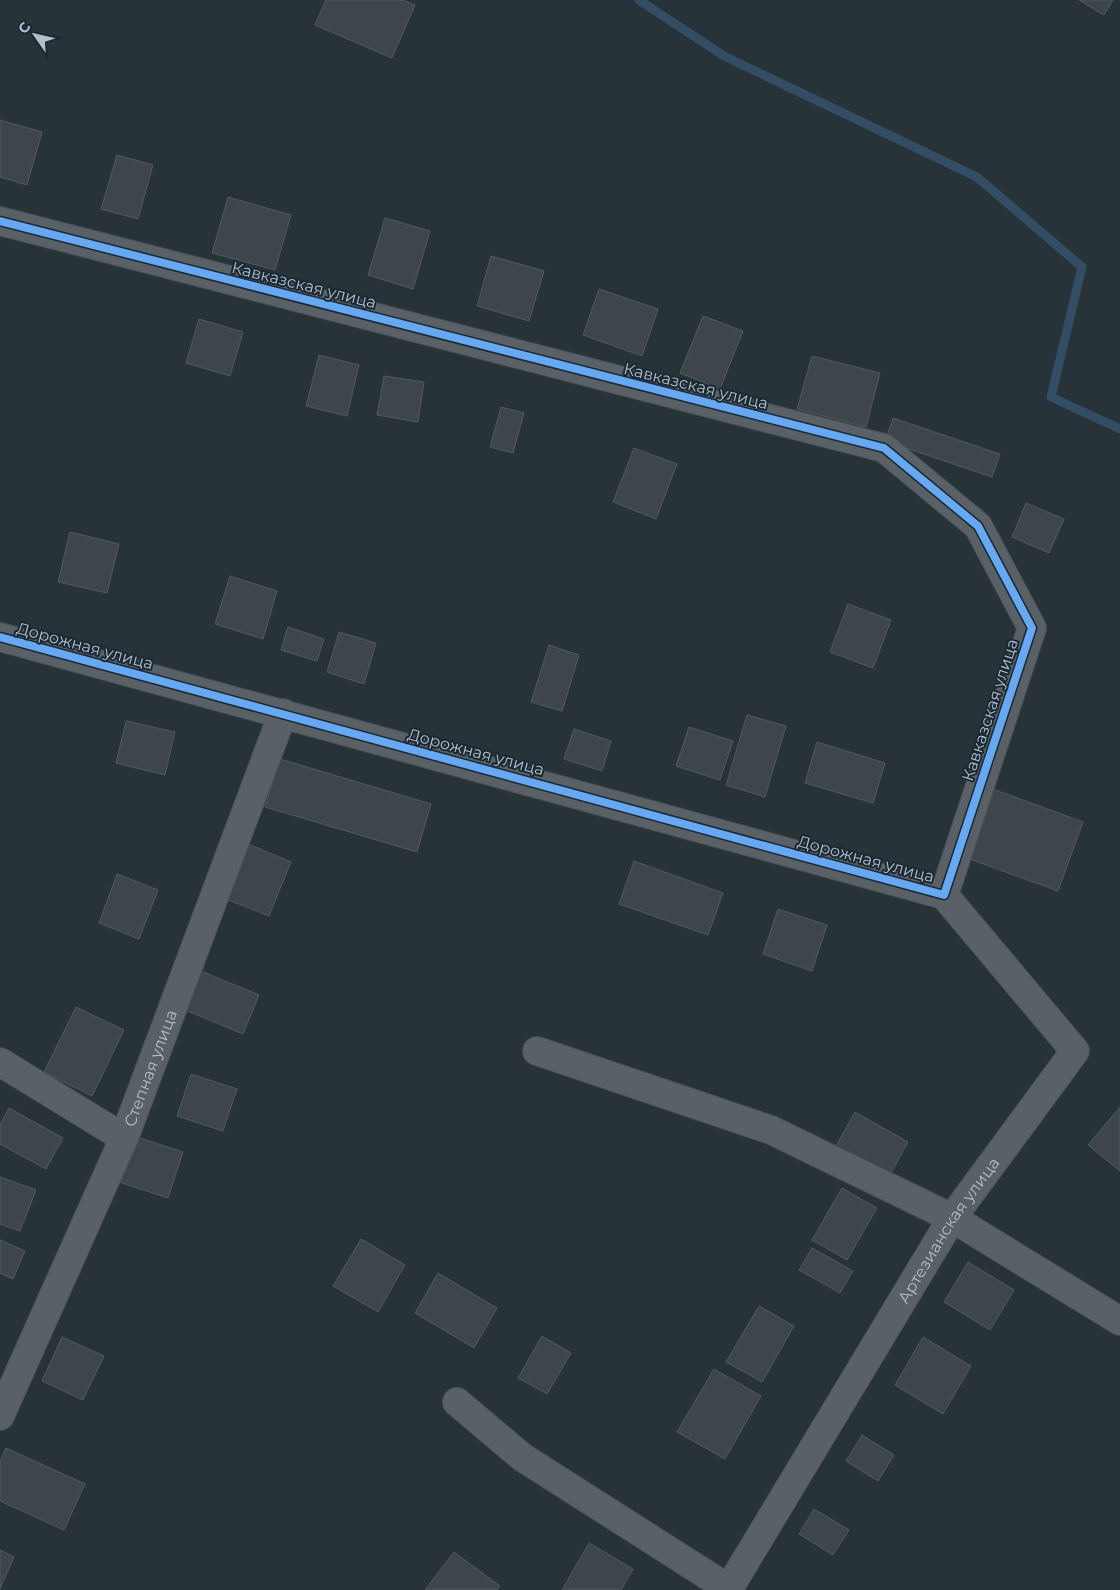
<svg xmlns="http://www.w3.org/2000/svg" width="1120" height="1590" font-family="Montserrat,sans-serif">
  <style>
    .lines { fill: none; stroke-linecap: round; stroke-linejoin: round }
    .stream { stroke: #334e64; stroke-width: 9 }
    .building { fill: #3e464c; stroke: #505a60 }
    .street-casing { stroke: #474e53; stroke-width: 30 }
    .street { stroke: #596066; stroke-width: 28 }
    .cycleway-casing { stroke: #1b2934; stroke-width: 11 }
    .cycleway { stroke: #66a8f1; stroke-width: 8 }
    .labels { text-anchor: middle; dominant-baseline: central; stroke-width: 4; stroke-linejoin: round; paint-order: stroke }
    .street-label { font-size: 16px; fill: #b2bfca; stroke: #1b2934 }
  </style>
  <rect width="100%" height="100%" fill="#283239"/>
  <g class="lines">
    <path class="stream" d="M639,0L724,56L977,177L1082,267L1051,397L1120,429"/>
  </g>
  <path class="building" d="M326,0H402L415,5L392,58L315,25Z
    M1079,0H1113L1104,15Z
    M0,120L42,132L27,185L0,177Z
    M117,155L153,165L138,219L101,209Z
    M228,197L291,215L275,270L212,253Z
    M385,218L430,231L413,289L368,275Z
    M491,256L544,271L529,321L477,306Z
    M599,289L658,309L642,356L583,335Z
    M703,316L743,331L720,389L680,373Z
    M199,319L243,332L230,376L186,363Z
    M319,355L359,365L347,416L306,406Z
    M812,356L880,373L866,427L797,409Z
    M384,376L424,382L418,422L377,415Z
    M501,407L524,413L513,453L490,447Z
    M893,418L1000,454L992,477L885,441Z
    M634,448L677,464L656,519L613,502Z
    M1026,503L1064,519L1049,553L1012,537Z
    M70,532L119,544L107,593L58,582Z
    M230,576L277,591L263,639L215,624Z
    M848,604L891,620L873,668L830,652Z
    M288,627L324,639L317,661L281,650Z
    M339,632L376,643L364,684L327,672Z
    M549,645L579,655L562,711L531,702Z
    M747,715L786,726L765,797L726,785Z
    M126,721L175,732L165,775L116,763Z
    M689,727L733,741L720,780L676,766Z
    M574,729L611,741L602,771L564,759Z
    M817,742L885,763L873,803L805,783Z
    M280,759L431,804L417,852L265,807Z
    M990,788L1083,822L1058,891L964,857Z
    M248,844L291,862L269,916L226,899Z
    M634,861L723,893L708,935L619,904Z
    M117,874L158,890L139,939L99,923Z
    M778,909L827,925L812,971L763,954Z
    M201,971L259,995L243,1034L185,1010Z
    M76,1007L124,1030L92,1096L44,1072Z
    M191,1074L237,1089L223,1131L177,1116Z
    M1120,1107V1171L1088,1145Z
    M9,1108L63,1138L46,1169L0,1144V1125Z
    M855,1112L908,1142L888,1178L835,1148Z
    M134,1136L183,1152L168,1198L119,1182Z
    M0,1177L36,1190L20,1231L0,1224Z
    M842,1188L877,1208L847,1260L812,1240Z
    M361,1239L405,1265L378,1312L333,1286Z
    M0,1240L25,1251L13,1279L0,1273Z
    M812,1248L853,1271L840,1293L799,1270Z
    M968,1262L1014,1290L990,1330L944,1302Z
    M438,1273L497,1308L474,1348L415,1313Z
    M759,1306L794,1326L762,1382L726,1362Z
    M542,1336L571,1353L547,1394L518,1378Z
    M62,1337L104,1356L83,1400L42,1381Z
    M923,1337L971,1366L943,1414L895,1385Z
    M714,1369L761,1396L725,1459L677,1432Z
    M862,1435L894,1455L878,1481L846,1461Z
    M6,1448L85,1484L64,1530L0,1501V1462Z
    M814,1509L849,1530L833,1555L799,1534Z
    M589,1543L633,1569L621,1590H562Z
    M0,1550L14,1557L0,1589Z
    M454,1552L500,1586L497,1590H425Z"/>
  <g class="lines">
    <defs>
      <g id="street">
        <path d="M0,221L884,448L978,526L1032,628L944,895"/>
        <path d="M0,637L944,895"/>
        <path d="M537,1051L771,1130L952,1218L1120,1321"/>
        <path d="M0,1062L124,1138"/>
        <path d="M457,1402L522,1457L729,1589"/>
        <path id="s1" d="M0,1416L124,1138L283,713"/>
        <path id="s2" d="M728,1590L952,1218L1075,1051L944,895"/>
      </g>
    </defs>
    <use href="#street" class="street-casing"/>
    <use href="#street" class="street"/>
    <defs>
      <path id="cycleway" d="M0,221L884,448L978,526L1032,628L944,895L0,637"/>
    </defs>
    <use href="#cycleway" class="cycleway-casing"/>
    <use href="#cycleway" class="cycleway"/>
  </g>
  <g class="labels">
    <g class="street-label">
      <text transform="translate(304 285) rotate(14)">Кавказская улица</text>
      <text transform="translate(696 386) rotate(14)">Кавказская улица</text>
      <text transform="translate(85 646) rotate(15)">Дорожная улица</text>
      <text transform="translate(990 710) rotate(-72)">Кавказская улица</text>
      <text transform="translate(476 752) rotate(15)">Дорожная улица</text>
      <text transform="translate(866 859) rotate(15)">Дорожная улица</text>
      <text stroke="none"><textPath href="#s1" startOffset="379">Степная улица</textPath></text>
      <text stroke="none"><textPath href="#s2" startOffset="422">Артезианская улица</textPath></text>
    </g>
  </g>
  <g transform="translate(35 35) rotate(304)" stroke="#1b2934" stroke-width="4" paint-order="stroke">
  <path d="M0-4L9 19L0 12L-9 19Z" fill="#b2bfca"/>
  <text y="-8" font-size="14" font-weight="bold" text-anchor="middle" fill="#b2bfca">С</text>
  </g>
</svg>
